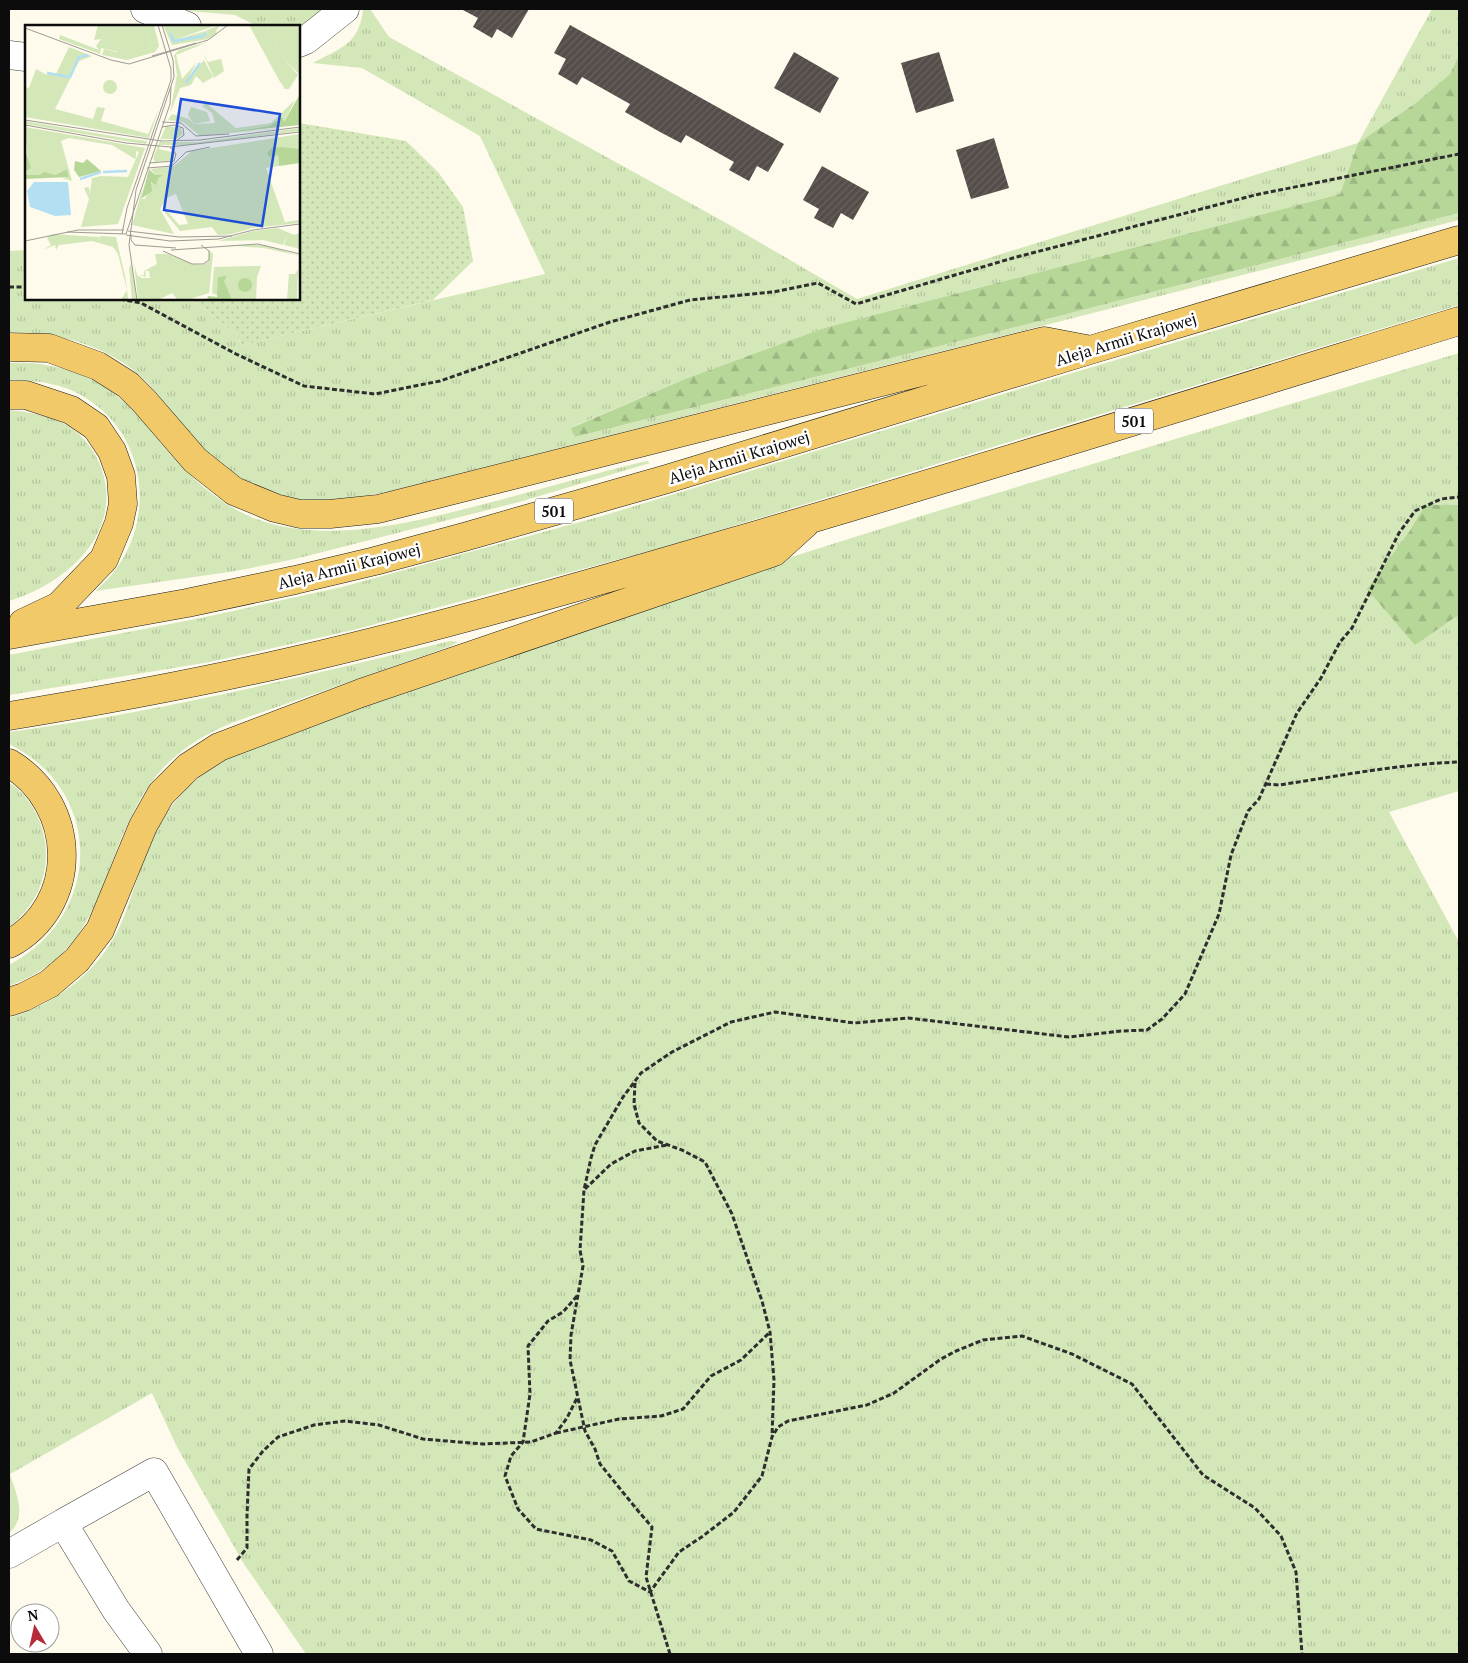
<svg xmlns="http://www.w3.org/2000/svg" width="1468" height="1663" font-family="'PT Serif',serif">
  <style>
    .grass { fill: url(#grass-tufts) }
    .forest { fill: url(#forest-firs) }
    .park { fill: url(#park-dots) }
    .building { fill: url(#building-hatch) }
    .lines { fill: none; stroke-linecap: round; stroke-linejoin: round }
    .minor-casing { stroke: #3f3f3f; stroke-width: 29 }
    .major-casing { stroke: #1d1d1d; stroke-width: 29 }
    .path { stroke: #2e2e2e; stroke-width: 3; stroke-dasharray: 5 2.5; stroke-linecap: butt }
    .minor { stroke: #fff; stroke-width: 28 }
    .major { stroke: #f2c968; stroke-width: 28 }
    .labels { text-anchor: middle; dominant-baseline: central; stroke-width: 5; stroke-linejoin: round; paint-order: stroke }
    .shield { fill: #fff; stroke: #555; stroke-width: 1 }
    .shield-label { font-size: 15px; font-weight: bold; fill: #0c0c0c }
    .street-label { font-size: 16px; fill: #0c0c0c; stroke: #fff }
    .inset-river { fill: none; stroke: #b3dff3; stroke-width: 2.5 }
    .inset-road { fill: none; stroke: #9d9b92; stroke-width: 1 }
    .view { fill: #1d4ed8; fill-opacity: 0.15; stroke: #1d4ed8; stroke-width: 2.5 }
    .inset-edge { fill: none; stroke: #0c0c0c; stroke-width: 2.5 }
  </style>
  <defs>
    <pattern id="grass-tufts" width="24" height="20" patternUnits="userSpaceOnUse" patternTransform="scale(1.25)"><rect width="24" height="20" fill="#d3e7b8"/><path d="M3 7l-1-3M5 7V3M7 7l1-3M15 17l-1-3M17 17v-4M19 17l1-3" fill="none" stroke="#b4c59d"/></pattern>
    <pattern id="forest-firs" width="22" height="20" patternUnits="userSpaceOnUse" patternTransform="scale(1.25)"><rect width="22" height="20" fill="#b7d798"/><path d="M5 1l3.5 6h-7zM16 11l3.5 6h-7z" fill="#9cb782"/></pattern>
    <pattern id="park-dots" width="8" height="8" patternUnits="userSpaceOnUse" patternTransform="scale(1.25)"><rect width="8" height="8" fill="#d3e7b8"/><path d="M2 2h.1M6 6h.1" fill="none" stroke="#b4c59d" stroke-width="1.8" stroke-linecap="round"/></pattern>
    <pattern id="building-hatch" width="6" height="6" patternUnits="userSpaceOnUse" patternTransform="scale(1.25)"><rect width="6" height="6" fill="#544d49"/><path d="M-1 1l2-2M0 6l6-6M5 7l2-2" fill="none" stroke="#68625f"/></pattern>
  </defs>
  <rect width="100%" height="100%" fill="#fefaec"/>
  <path class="grass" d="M186,9H330L299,31V26H257L235,15L189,11Z
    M366,9H370L389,37L728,224L857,299L1358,143L1432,9H1459V55L1450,74L1417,102L1358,143L1340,194L824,328L685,379L572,427L575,437L1032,323L1459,213V220L391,491C355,498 315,506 278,495C240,483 206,455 181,424C170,411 160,396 148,383C111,346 60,332 9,332V251L26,250V299H192L236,334L242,345L545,274L480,136L362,68L313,63C340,48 359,45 363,10Z
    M1459,258V305L661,548L353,630L210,662L9,695V655L201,618L342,587L602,516L1069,374Z
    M1459,353V505H1425L1409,532L1454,618L1459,616V791L1389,812L1459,942V1654H306L244,1564L177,1447L152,1393L10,1474C16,1494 28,1517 9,1533V1018C58,1004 104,967 123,919C136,887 143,853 161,823C183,785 208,769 245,748L766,565L931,513Z
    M9,363C51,361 92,373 124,402C137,413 148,428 159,441C189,476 220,508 265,522C337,544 422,520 492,502C542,489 592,474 642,462L647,461L650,463L519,502L295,559L236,571L95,591C157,541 155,441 86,398C63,383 35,380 9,380Z
    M9,410C28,412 50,415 68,426C84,436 96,452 102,470C123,535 65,584 9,601Z
    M450,641L458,642L451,646L234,722C199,736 167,757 146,790C98,864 106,951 9,986V965C103,916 105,791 9,744V732C49,726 89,721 129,713C237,693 343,667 450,641Z
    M9,782C48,810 58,865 30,905C24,914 17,920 9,927Z"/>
  <path class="forest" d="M1459,55V213L1032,323L575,437L571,428L685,379L824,328L1340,194L1358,143L1417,102L1450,74Z
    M1425,505H1459V616L1454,618L1415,645L1367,589L1409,532Z"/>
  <path class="park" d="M299,123L406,141L438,172L463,207L473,261L433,300L242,345L236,334L192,299H299Z"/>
  <path class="building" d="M461,9H529L512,38L497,29L492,38L473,27L478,18Z
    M570,25L784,144L768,172L757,166L749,181L729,170L734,162L686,135L681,143L660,132L625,112L630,104L582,77L577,85L558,74L566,59L554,53Z
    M794,52L839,78L820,113L774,88Z
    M939,52L954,101L916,113L901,63Z
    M994,138L1009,188L971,199L956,150Z
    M822,166L869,192L853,220L841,213L833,228L814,218L819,209L803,200Z"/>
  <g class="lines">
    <defs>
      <path id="minor" d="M145,9L187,26
        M299,43L306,40L345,9
        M9,55L26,57
        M63,1523L154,1472L259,1654
        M9,1554L63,1523L116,1610L148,1654"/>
      <path id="major" d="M9,347L49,348L98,366L128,385L144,401L195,460L234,491L275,508L300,514H330L378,509L1044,341L1086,349
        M9,395H26L71,410L96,427L112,451L121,476L123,504L119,523L104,559L59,606L23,623
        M9,635L187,603L295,580L375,561L464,537L667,479L1090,350L1459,240
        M9,716C106,700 203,682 298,660C443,626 586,585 729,543C973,472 1216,396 1459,321
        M9,763C78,804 81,905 9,944
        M9,1002L24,997L49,984L77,960L100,930L143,826L161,794L188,767L219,747L361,693L774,552L805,524"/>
    </defs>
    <use href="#minor" class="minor-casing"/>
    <use href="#major" class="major-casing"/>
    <path class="path" d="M9,287H26
      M120,299L141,303L236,354L304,386L375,394L440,381L610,322L690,300L773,292L818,283L856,304L1013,258L1255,195L1459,154
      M1266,784L1279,785C1339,776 1399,764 1459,762
      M635,1083L634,1104L639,1123L657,1141L682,1150L705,1162L732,1214L762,1301L770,1332L774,1380L772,1436
      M585,1189L611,1164L635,1151L667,1145
      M577,1296L563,1312L548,1321L528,1346L530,1394L523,1442L511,1456L505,1476L518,1509L536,1529L591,1540L612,1551L629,1581L650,1592L679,1552L703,1536L734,1512L762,1476L772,1437L778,1427L788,1421L867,1405L894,1393L941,1359L956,1351L983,1340L1022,1336L1072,1354L1132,1384L1203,1475L1255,1508L1281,1536L1296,1572L1302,1654
      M556,1433L619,1419L661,1416L683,1409L711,1376L741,1360L770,1332
      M237,1560L247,1548V1515L249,1469L263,1451L278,1437L314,1425L345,1421L379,1425L423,1439L483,1444L531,1442L556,1433L567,1418L577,1398
      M670,1654L646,1577L652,1527L639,1512L600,1464L595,1449L585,1431L570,1360L571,1335L583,1266L580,1250L584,1190L591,1158L595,1145L623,1097L641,1073L672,1052L731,1022L775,1012L854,1023L908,1018L1069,1037L1121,1031L1147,1030L1162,1019L1185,994L1219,914L1231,855L1248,811L1259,799L1297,713L1321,678L1340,642L1352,628L1399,533L1415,511L1441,499L1459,497"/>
    <use href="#minor" class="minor"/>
    <use href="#major" class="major"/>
  </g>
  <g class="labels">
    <g class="shield">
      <rect x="1115" y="408.5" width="38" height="25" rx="4"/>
      <rect x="535" y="498.5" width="38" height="25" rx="4"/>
    </g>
    <g class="shield-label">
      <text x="1134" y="421">501</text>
      <text x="554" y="511">501</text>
    </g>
    <g class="street-label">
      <text transform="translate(1126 339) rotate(-17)">Aleja Armii Krajowej</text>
      <text transform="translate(739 457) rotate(-17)">Aleja Armii Krajowej</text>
      <text transform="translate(349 566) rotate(-14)">Aleja Armii Krajowej</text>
    </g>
  </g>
  <g transform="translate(25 25)">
    <rect width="275" height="275" fill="#fefaec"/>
    <path d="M73,0H80L75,29L34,14L35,10L74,25L71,21L76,14L69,15ZM122,0H129L134,21L130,27L102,35L77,30L79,24L91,27L128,23L122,11ZM138,0H143L149,15L181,6L178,12L182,5L195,0L191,6L192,9L183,14L147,20ZM224,0H241L260,35L273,50L264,64H260L254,55ZM183,17L151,30L157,54L172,37L162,55L179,35L188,52L178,58L171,51L166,60L155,63L145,88L152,50L149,30L154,25ZM44,22L67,31L54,36L30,84L68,94L72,82L80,83L76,96L123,109L134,84L124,113L0,92V62L4,63L11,44L22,50L23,47L31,49ZM178,28L183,37L196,34L199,46L189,53ZM78 62a7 7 0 1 1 14 0a7 7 0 1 1-14 0ZM270,75L259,97L253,94L244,101L191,109L257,103L251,104L175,111L158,97L143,95L147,89L164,94L169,99L190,98L187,88L177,81L181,78L211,103L246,98ZM0,96L99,113L122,116L121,119L100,116L0,99ZM141,101L156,103L158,109L151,114H137L136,117H173L275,103V106L163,120H135L134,124L150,128L148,135L130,137L128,133ZM0,102L120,123L93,199L56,202L64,174L59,163L64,162L65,169L67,153L76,151L103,152L114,127L111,126V132L107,140L110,134L87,120L44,113L36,116L47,156L37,153L44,152L42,144L30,150H1L3,139ZM275,109V124L246,123L242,128L253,130L254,141L241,143L260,197L275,195V198L227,203L207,209L193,210L187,202L155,206L138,185L139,182L154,200L163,199L151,169L141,173L135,184L149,209L107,200L118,162L116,174H120L130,150L126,144L149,141L167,126ZM253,203L269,210L275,208V224L259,220L263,208L258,220L238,215L193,216L228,206ZM27,209L74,212V215L75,211L91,212L100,251L102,264L103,275H96L102,265L93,229L88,222L67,216L34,220L31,225L30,220L18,225L26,220L22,213ZM198,220H240L275,231L239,223ZM184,225L188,229L184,268L162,275H153L147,268L133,275H113L109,238L112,250L117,253H125L124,246H120L121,252L115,250H119V246L132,239L130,229H143L167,239L177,240L184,236ZM106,239L110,261L111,275H107L104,243ZM229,241H236L232,252L231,275H203L187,268L189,242ZM273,244L272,275H262L264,249H270Z" fill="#d3e7b8"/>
    <path d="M275,69V100L190,109L244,101L257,92L259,97ZM256,122L275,124V138L254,141L253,130L244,132L242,128L246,123ZM0,125L6,143L1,146V150H15L19,147L30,150L42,144L44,152L0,154ZM62,134L76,146L54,152L49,145L50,136L58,138ZM124,144L130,150H138L133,153L131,160L126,157L127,166L116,174ZM202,251L199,256L207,275H182L183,271L192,272L193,252ZM213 260a7 7 0 1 1 14 0a7 7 0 1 1-14 0Z" fill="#b7d798"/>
    <path d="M80,0H122V11L128,23L98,28L76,23L78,12L74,11L77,4L78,10ZM143,0H192L149,15ZM241,0H275V50L260,35ZM166,82L182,87L185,96L169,99L163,90Z" fill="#d3e7b8"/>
    <path d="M9,157H43L46,190L30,191L5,182L2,166Z" fill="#b3dff3"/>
    <path class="inset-river" d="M145,8L149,16L178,11L181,8M22,48L45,52L54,32L63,30M161,58L175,38M78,147L102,146M55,154L76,147"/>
    <path class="inset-road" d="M0,3L86,35L104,39L183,15L203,0M127,31L171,18M0,95L136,116L175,115L275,102M137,97L156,98L171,111L204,109M0,100L101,118L145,122L275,107M137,102L149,100L158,103L159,110L151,116M124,138L149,136L151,129L145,122M122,143L147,141L161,127L185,122M103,206L154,212L207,211M42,207L101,209L145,79L146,62M97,209L102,183L146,55V44L133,0M106,209V215L110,220L151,223M101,210L145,216L194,214L228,205L275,199M0,216L53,205H99M146,225L233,219L275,229M138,226L167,239H178L184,235V226L176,220M112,275L104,220L111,165L149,52L148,35L137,0"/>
    <path class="view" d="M156,74L255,89L237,201L139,185Z"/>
    <rect width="275" height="275" class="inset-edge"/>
  </g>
  <rect width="1468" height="1663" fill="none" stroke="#0c0c0c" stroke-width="20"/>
  <g transform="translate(35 1628) rotate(351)"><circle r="24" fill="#ffffff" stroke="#9e9e9e"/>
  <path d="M0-4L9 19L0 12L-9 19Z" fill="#b52b39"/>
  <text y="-8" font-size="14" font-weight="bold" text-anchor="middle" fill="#0c0c0c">N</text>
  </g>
</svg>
